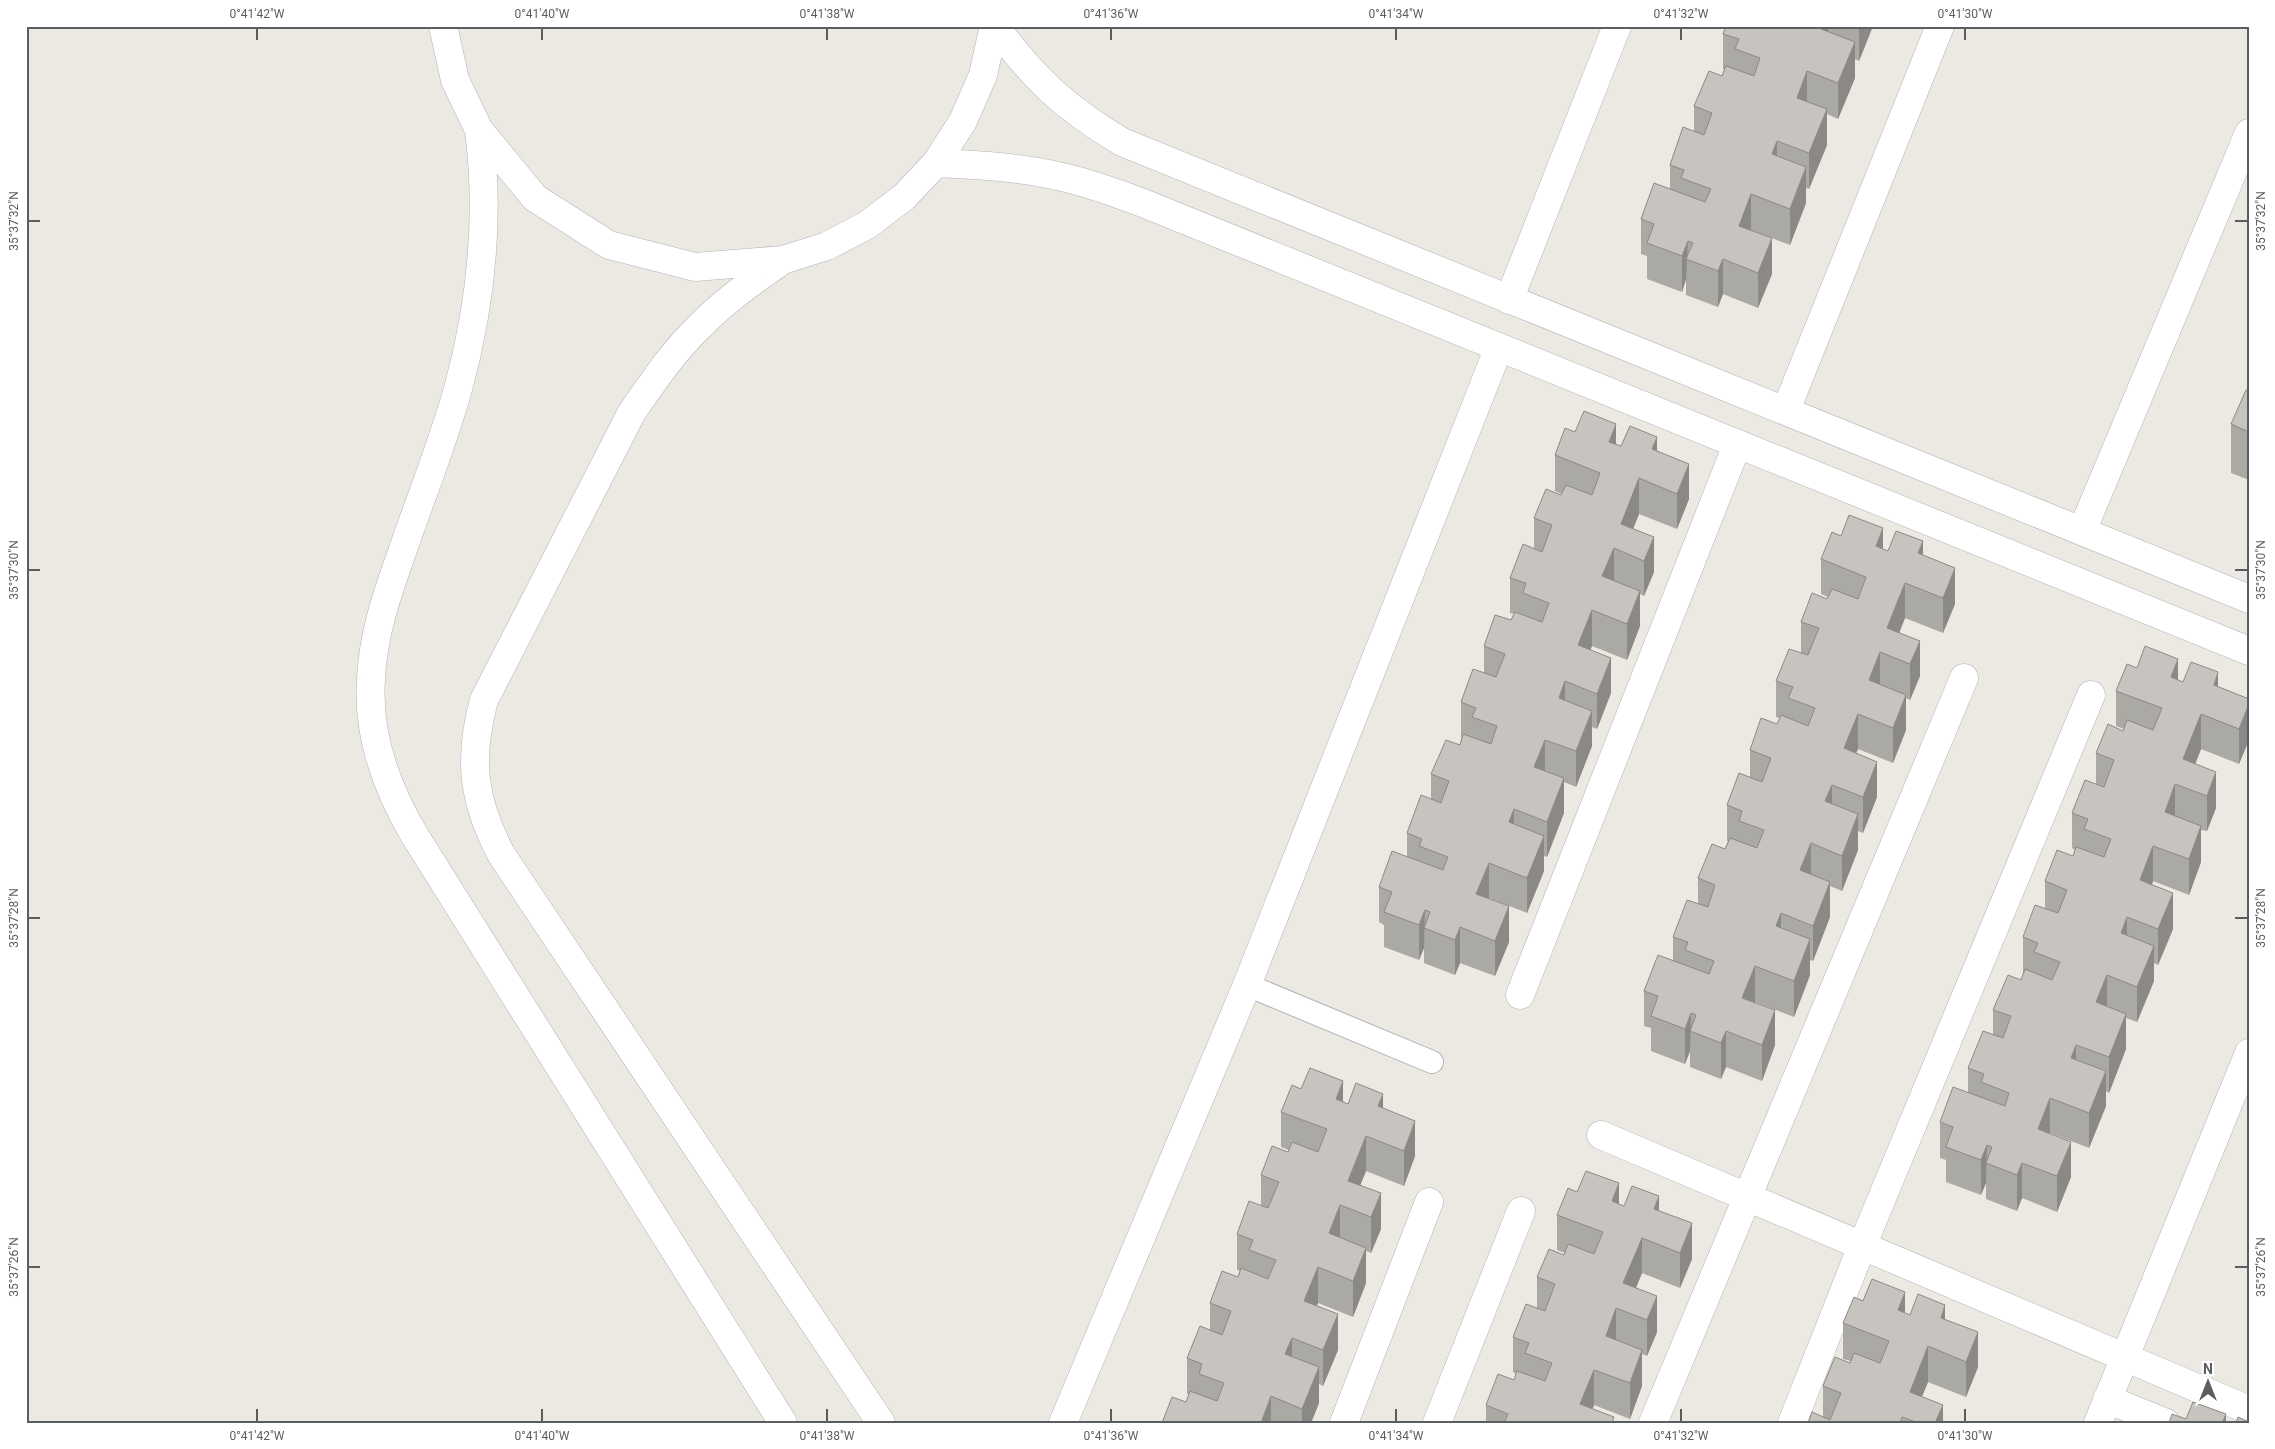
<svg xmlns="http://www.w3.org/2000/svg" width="2275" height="1449" font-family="Roboto,sans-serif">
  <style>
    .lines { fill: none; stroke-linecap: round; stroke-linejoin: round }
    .service-casing { stroke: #b0b3b6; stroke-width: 24 }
    .minor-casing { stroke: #b0b3b6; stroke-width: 29 }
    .tertiary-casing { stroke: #b0b3b6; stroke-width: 29 }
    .service { stroke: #fff; stroke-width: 22 }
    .minor { stroke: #fff; stroke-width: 28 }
    .tertiary { stroke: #fff; stroke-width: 28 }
    .wall { fill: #aba9a4 }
    .shaded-wall { fill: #8b8986 }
    .building { fill: #c7c4bf; stroke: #8b8986 }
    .ticks { fill: none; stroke: #5b5e61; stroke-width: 2 }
    .neatline { fill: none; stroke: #5b5e61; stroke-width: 2 }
    .ticks-label { font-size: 12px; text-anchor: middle; fill: #5b5e61 }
  </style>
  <rect width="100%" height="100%" fill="#ece9e3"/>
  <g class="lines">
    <defs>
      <path id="service" d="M1247,985L1432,1062"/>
      <path id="minor" d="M1509,300L1617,26
        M1786,410L1940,26
        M2082,531L2249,133
        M1520,995L1737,445
        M1601,1135L2249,1410
        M2107,1399L2166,1423
        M1344,1423L1429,1202
        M1437,1423L1521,1211
        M1653,1423L1964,678
        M1792,1423L1862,1246L2091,695
        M2098,1423L2249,1053"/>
      <path id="tertiary" d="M443,26L455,80L479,130L535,198L609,245L695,267L783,260L827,246L867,225L904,197L936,163L963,121L983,75L994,26
        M995,26C1034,79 1065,108 1122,142L2249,599
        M479,130C490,217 481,305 458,389C442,446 419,502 400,558C386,597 373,636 371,679C367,735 387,789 415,836L783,1423
        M936,163C978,165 1021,167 1062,177C1090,183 1116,193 1143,203L2249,651
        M783,260C753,281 724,301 699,327C673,352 653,382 632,412L484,700C468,759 473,801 501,854L881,1423
        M1063,1423L1247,985L1499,347"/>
    </defs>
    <use href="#service" class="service-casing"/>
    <use href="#minor" class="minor-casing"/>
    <use href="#tertiary" class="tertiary-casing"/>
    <use href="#service" class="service"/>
    <use href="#minor" class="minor"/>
    <use href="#tertiary" class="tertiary"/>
  </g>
  <path class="wall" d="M1726,26H1873L1859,61L1855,59V78L1838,119L1827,114V145L1809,189L1806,188V203L1790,245L1751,230L1772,274L1758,308L1723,294L1718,307L1686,295V279L1682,292L1647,279V256L1641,254V219L1670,189V165L1694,131V106L1722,76L1724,69H1723V34Z
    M2249,391V480L2231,473V424Z
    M1575,432L1621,446L1657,451L1689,499L1677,529L1639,514L1633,528L1654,572L1644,596L1640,594V626L1627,660L1592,646L1590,650L1611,693L1597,729L1592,727V746L1576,787L1564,782V813L1547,857L1544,856V871L1527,913L1489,898L1509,942L1495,976L1460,963L1455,975L1424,963V948L1419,960L1384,947V925L1379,922V887L1407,857V833L1431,799V774L1460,745L1462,738L1461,737V702L1484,673V646L1511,620L1514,614L1510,613V578L1534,549V518L1561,495L1562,494L1555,491V455Z
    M1841,536L1888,551L1923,555L1955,604L1943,633L1905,618L1899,633L1920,676L1910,700L1906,698V730L1893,763L1858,749L1856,753L1877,797L1863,833L1858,831V850L1842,891L1830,886V917L1813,961L1810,960V975L1794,1017L1755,1002L1775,1045L1762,1081L1726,1067L1721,1079L1690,1067V1051L1685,1064L1651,1051V1028L1644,1026V991L1673,961V937L1698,904V878L1725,849L1728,841H1727V805L1750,777V750L1777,724L1780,718L1776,717V681L1801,653V622L1827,599L1828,597L1821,594V559Z
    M2137,668L2183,682L2218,687L2249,699V740L2239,764L2201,749L2195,764L2216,808L2207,831L2201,830V862L2189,895L2153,881L2152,885L2173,929L2158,965L2154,963V981L2137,1022L2126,1018V1049L2109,1093L2106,1091V1106L2089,1148L2050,1133L2071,1177L2057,1212L2022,1198L2017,1211L1986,1199V1183L1981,1195L1946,1182V1160L1940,1158V1122L1968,1092V1068L1993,1035V1010L2021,980L2024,973H2023V937L2045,909V881L2073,856L2075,850L2072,848V813L2096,784V753L2123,731L2124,729L2116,726V691Z
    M1301,1089L1348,1104L1383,1108L1415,1156L1404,1186L1366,1171L1360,1185L1381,1229L1371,1253L1366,1251V1283L1353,1317L1318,1303L1317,1306L1338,1350L1323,1386L1319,1384V1403L1311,1423H1162L1186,1402L1189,1394H1187V1358L1210,1330V1303L1238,1277L1240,1271L1237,1270V1234L1261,1206V1175L1288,1152L1289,1150L1281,1147V1112Z
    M1577,1192L1624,1206L1659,1211L1692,1259L1680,1288L1642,1273L1636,1288L1657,1332L1647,1356L1642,1354V1386L1630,1419L1594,1405L1593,1409L1614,1423H1486V1405L1514,1380L1516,1374L1513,1372V1337L1537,1308V1277L1564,1255L1565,1253L1557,1250V1215Z
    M1863,1301L1910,1315L1945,1319L1978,1367L1966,1397L1928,1382L1922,1396L1943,1423H1808L1823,1417V1386L1850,1363L1851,1361L1843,1359V1323Z"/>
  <path class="shaded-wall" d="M1822,26H1828V48L1821,29Z
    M1859,26H1873L1859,61Z
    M1855,42V78L1838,119V83Z
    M1807,71V107L1797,98Z
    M1827,109V145L1809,189V153Z
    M1777,141V176L1772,154Z
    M1806,167V203L1790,245V209Z
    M1751,194V230L1739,261V226Z
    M1772,238V274L1758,308V273Z
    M1688,241L1686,279L1682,292V256Z
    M1723,259V294L1718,307V271Z
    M1616,424V459L1609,442Z
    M1657,437V472L1652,484V449Z
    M1689,464V499L1677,529V494Z
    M1639,478V514L1624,552L1621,524Z
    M1883,528V563L1876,546Z
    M1654,537V572L1644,596V561Z
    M1923,541V577L1918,589V553Z
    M1614,548V584L1602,576Z
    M1955,568V604L1943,633V598Z
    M1905,583V618L1890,656L1887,628Z
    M1640,591V626L1627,660V624Z
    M1592,610V646L1578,680V645Z
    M1920,641V676L1910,700V664Z
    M1880,652V688L1869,680Z
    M1611,658V693L1597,729V694Z
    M2178,659V695L2171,677Z
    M2218,672V708L2214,720V685Z
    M1565,681V717L1559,698Z
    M1906,695V730L1893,763V728Z
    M2249,704V740L2239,764V729Z
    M1592,711V746L1576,787V751Z
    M1858,714V749L1844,784V748Z
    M2201,714V749L2186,788L2183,759Z
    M1545,740V775L1534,767Z
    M1877,762V797L1863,833V797Z
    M2216,772V808L2207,831V796Z
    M1564,778V813L1547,857V822Z
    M2175,784V820L2165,812Z
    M1832,785V821L1825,801Z
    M1514,809V845L1509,822Z
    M1858,814V850L1842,891V856Z
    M2201,826V862L2189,895V859Z
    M1544,836V871L1527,913V878Z
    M1811,843V879L1800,870Z
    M2153,846V881L2140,916V880Z
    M1489,863V898L1476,929V894Z
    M1830,882V917L1813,961V926Z
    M2173,893V929L2158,965V929Z
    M1509,906V942L1495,976V941Z
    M1425,910L1424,948L1419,960V925Z
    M1781,913V948L1776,926Z
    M2127,917V952L2121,933Z
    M1460,927V963L1455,975V940Z
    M1810,939V975L1794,1017V981Z
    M2154,946V981L2137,1022V987Z
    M1755,966V1002L1742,1033V998Z
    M2107,975V1010L2096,1002Z
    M1775,1010V1045L1762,1081V1045Z
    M1691,1013L1690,1051L1685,1064V1029Z
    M2126,1014V1049L2109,1093V1057Z
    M1726,1031V1067L1721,1079V1043Z
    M2076,1045V1080L2071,1058Z
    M2106,1071V1106L2089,1148V1113Z
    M1343,1081V1116L1336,1099Z
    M1383,1094V1130L1378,1141V1106Z
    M2050,1098V1133L2038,1165V1129Z
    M1415,1121V1156L1404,1186V1151Z
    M1366,1136V1171L1351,1209L1348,1181Z
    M2071,1142V1177L2057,1212V1176Z
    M1987,1145L1986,1183L1981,1195V1160Z
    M2022,1163V1198L2017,1211V1175Z
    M1619,1183V1219L1612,1201Z
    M1381,1193V1229L1371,1253V1217Z
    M1659,1196V1232L1654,1209Z
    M1340,1205V1241L1329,1233Z
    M1692,1223V1259L1680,1288V1253Z
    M1642,1238V1273L1626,1312L1623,1283Z
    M1366,1248V1283L1353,1317V1281Z
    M1318,1267V1303L1304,1337V1301Z
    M1905,1292V1327L1898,1310Z
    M1657,1296V1332L1647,1356V1320Z
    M1945,1305V1340L1941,1353V1318Z
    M1616,1308V1344L1606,1336Z
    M1338,1314V1350L1323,1386V1350Z
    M1978,1332V1367L1966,1397V1362Z
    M1292,1338V1374L1285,1354Z
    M1928,1346V1382L1912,1421L1910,1392Z
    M1642,1350V1386L1630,1419V1383Z
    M1319,1367V1403L1311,1423H1302V1409Z
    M1594,1370V1405L1587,1423L1580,1404Z
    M1271,1396V1423H1261Z
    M1943,1405V1423H1935Z
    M2226,1414V1423H2222Z"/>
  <path class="building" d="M1726,26H1822L1821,29L1855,42L1838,83L1807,71L1797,98L1827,109L1809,153L1777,141L1772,154L1806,167L1790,209L1751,194L1739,226L1772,238L1758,273L1723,259L1718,271L1686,259L1693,243L1688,241L1682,256L1647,243L1654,224L1641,219L1654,183L1705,202L1711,189L1681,178L1684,170L1670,165L1683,127L1704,135L1712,113L1694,106L1709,71L1722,76L1726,66L1754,76L1760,58L1735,49L1739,39L1723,34Z
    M2246,390L2249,391V432L2231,424Z
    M1584,411L1616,424L1609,442L1621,446L1630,426L1657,437L1652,449L1689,464L1677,494L1639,478L1621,524L1654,537L1644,561L1614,548L1602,576L1640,591L1627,624L1592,610L1578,645L1611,658L1597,694L1565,681L1559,698L1592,711L1576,751L1545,740L1534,767L1564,778L1547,822L1514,809L1509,822L1544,836L1527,878L1489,863L1476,894L1509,906L1495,941L1460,927L1455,940L1424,928L1430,912L1425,910L1419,925L1384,912L1392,892L1379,887L1392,851L1443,870L1448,857L1419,846L1422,839L1407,833L1421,795L1441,803L1449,781L1431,774L1446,740L1460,745L1463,734L1491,744L1497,726L1472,717L1476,708L1461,702L1473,669L1496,677L1505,654L1484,646L1495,615L1511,620L1515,612L1542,622L1549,603L1523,593L1526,583L1510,578L1523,544L1542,552L1552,525L1534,518L1546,489L1561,495L1566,485L1592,495L1600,473L1555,455L1565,428L1575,432Z
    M1849,515L1883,528L1876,546L1888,551L1896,531L1923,541L1918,553L1955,568L1943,598L1905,583L1887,628L1920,641L1910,664L1880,652L1869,680L1906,695L1893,728L1858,714L1844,748L1877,762L1863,797L1832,785L1825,801L1858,814L1842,856L1811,843L1800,870L1830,882L1813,926L1781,913L1776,926L1810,939L1794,981L1755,966L1742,998L1775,1010L1762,1045L1726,1031L1721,1043L1690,1031L1696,1015L1691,1013L1685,1029L1651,1016L1658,996L1644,991L1658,955L1709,974L1714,961L1685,950L1688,942L1673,937L1687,900L1708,907L1715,885L1698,878L1712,844L1725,849L1730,838L1757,848L1764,830L1739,821L1742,811L1727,805L1739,773L1762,782L1771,758L1750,750L1761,718L1777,724L1781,715L1808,726L1815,708L1788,698L1793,687L1776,681L1789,649L1808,655L1819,628L1801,622L1812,593L1827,599L1832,589L1858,599L1866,577L1821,559L1832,532L1841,536Z
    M2145,646L2178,659L2171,677L2183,682L2191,662L2218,672L2214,685L2249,699V704L2239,729L2201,714L2183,759L2216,772L2207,796L2175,784L2165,812L2201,826L2189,859L2153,846L2140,880L2173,893L2158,929L2127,917L2121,933L2154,946L2137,987L2107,975L2096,1002L2126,1014L2109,1057L2076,1045L2071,1058L2106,1071L2089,1113L2050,1098L2038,1129L2071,1142L2057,1176L2022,1163L2017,1175L1986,1163L1992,1147L1987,1145L1981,1160L1946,1147L1953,1127L1940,1122L1953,1087L2005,1106L2009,1093L1981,1082L1984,1074L1968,1068L1983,1031L2003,1038L2011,1016L1993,1010L2008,975L2021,980L2025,969L2052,980L2060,962L2034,952L2038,943L2023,937L2035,905L2058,913L2067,890L2045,881L2057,850L2073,856L2076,847L2104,857L2111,839L2084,829L2088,819L2072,813L2085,780L2104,787L2114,760L2096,753L2108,724L2123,731L2127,720L2153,730L2162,708L2116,691L2127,664L2137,668Z
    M1310,1068L1343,1081L1336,1099L1348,1104L1356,1083L1383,1094L1378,1106L1415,1121L1404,1151L1366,1136L1348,1181L1381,1193L1371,1217L1340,1205L1329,1233L1366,1248L1353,1281L1318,1267L1304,1301L1338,1314L1323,1350L1292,1338L1285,1354L1319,1367L1302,1409L1271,1396L1261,1423H1162L1172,1397L1186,1402L1190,1391L1217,1401L1224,1383L1199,1374L1202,1364L1187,1358L1200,1326L1222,1335L1231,1311L1210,1303L1222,1271L1238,1277L1241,1268L1268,1279L1276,1260L1249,1250L1253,1240L1237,1234L1249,1201L1268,1208L1279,1182L1261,1175L1272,1146L1288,1152L1292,1142L1318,1152L1327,1129L1281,1112L1292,1085L1301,1089Z
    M1586,1171L1619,1183L1612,1201L1624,1206L1632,1186L1659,1196L1654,1209L1692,1223L1680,1253L1642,1238L1623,1283L1657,1296L1647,1320L1616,1308L1606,1336L1642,1350L1630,1383L1594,1370L1580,1404L1614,1417L1612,1423H1504L1508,1414L1486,1405L1498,1374L1514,1380L1517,1371L1545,1381L1552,1363L1525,1353L1529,1343L1513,1337L1526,1304L1545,1311L1555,1284L1537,1277L1549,1249L1564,1255L1568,1244L1594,1254L1603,1232L1557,1215L1568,1188L1577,1192Z
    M1872,1279L1905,1292L1898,1310L1910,1315L1918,1294L1945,1305L1941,1318L1978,1332L1966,1362L1928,1346L1910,1392L1943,1405L1935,1423H1918L1902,1417L1900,1423H1808L1812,1412L1830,1420L1841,1393L1823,1386L1835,1357L1850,1363L1854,1353L1880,1363L1889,1341L1843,1323L1854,1297L1863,1301Z
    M2193,1402L2226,1414L2222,1423H2169L2172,1414L2186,1419Z
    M2238,1417L2249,1422V1423H2236Z"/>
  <path class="ticks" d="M257,28V40M542,28V40M827,28V40M1111,28V40M1396,28V40M1681,28V40M1965,28V40M28,221H40M2235,221H2248M28,570H40M2235,570H2248M28,918H40M2235,918H2248M28,1267H40M2235,1267H2248M257,1409V1422M542,1409V1422M827,1409V1422M1111,1409V1422M1396,1409V1422M1681,1409V1422M1965,1409V1422"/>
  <rect width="2275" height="1449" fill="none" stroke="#ffffff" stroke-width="55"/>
  <g transform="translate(2208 1382)" stroke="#ffffff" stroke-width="4" paint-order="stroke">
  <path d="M0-4L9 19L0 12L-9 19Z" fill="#5b5e61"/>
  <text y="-8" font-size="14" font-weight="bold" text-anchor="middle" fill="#5b5e61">N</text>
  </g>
  <rect x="28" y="28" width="2220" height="1394" class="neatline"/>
  <g class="ticks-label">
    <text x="257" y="18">0°41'42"W</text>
    <text x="542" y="18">0°41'40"W</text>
    <text x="827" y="18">0°41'38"W</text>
    <text x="1111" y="18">0°41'36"W</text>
    <text x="1396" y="18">0°41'34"W</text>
    <text x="1681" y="18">0°41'32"W</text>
    <text x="1965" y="18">0°41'30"W</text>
    <text transform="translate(14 221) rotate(-90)" y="4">35°37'32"N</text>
    <text transform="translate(2261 221) rotate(-90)" y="4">35°37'32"N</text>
    <text transform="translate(14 570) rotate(-90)" y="4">35°37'30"N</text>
    <text transform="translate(2261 570) rotate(-90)" y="4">35°37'30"N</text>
    <text transform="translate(14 918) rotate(-90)" y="4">35°37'28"N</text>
    <text transform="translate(2261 918) rotate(-90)" y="4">35°37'28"N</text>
    <text transform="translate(14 1267) rotate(-90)" y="4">35°37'26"N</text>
    <text transform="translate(2261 1267) rotate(-90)" y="4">35°37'26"N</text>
    <text x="257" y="1440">0°41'42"W</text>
    <text x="542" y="1440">0°41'40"W</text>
    <text x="827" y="1440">0°41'38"W</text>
    <text x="1111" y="1440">0°41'36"W</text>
    <text x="1396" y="1440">0°41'34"W</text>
    <text x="1681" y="1440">0°41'32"W</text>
    <text x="1965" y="1440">0°41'30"W</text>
  </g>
</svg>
